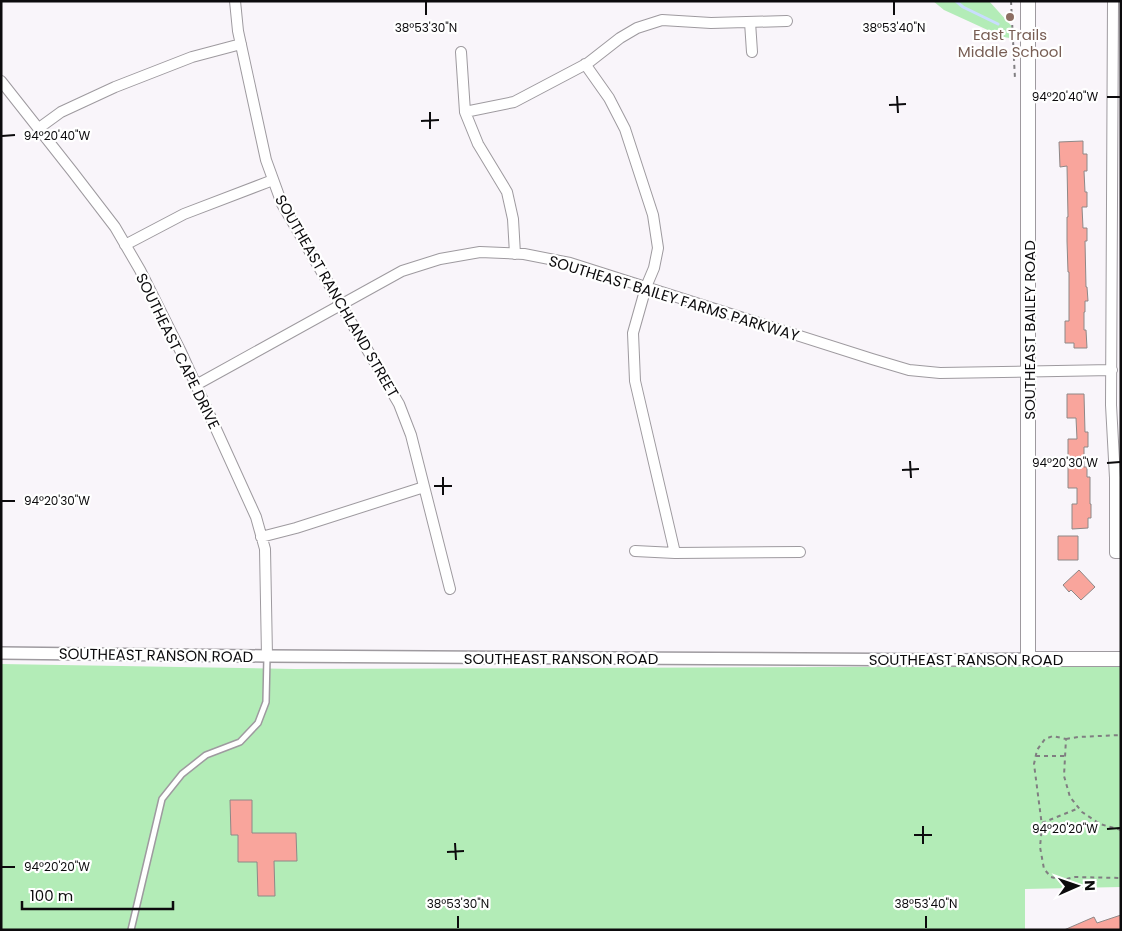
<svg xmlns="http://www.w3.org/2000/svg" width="1122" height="931" font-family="Poppins,sans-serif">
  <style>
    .green { fill: #b3ecb7 }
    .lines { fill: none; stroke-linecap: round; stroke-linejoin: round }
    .stream { stroke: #c9ddfe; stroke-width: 3 }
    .building { fill: #f9a59c; stroke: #8e8887 }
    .service-casing { stroke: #9e9a9f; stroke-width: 8 }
    .minor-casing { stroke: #9e9a9f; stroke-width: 12 }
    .tertiary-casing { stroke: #9e9a9f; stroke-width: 14 }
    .secondary-casing { stroke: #9e9a9f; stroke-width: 16 }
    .path { stroke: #807e81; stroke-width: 2; stroke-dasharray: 4 4; stroke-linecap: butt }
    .service { stroke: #fff; stroke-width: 5 }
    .minor { stroke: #fff; stroke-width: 10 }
    .tertiary { stroke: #fff; stroke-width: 11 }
    .secondary { stroke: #fff; stroke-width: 14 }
    .ticks { fill: none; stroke: #0c0b0d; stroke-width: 2 }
    .education-dot { fill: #8d6e63; stroke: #fff; stroke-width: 2 }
    .labels { text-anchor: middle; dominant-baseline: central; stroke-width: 4.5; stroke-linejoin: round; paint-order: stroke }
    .education-label { font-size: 15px; fill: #785e54; stroke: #fff }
    .street-label { font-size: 15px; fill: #0c0b0d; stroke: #fff }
    .ticks-label { font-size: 12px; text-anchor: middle; fill: #0c0b0d; stroke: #fff; stroke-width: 4.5; stroke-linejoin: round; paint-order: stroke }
  </style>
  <rect width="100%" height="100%" fill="#f9f5fa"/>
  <path class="green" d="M933,1H989L1024,40L1003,37L944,10Z
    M1,664L295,669L1121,666V887L1025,889V930H1Z"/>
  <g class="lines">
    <path class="stream" d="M956,1L963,7L998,24"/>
  </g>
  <path class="building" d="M1083,141V154H1087V171H1084L1085,192H1087V207H1082L1083,228H1087V241H1085L1086,287H1087L1088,301H1085V312H1084V330H1086L1087,348H1074V343H1065V321H1069V272H1068L1067,241V217H1068L1067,166L1060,167L1059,142Z
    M1067,394H1084L1085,432H1088V447H1084V467H1087V477H1090V504H1091V518H1088V528L1072,529V504H1077V488H1068V439H1077L1076,418H1067Z
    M1058,536H1078V560H1058Z
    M1079,570L1095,587L1081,600L1071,590L1069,592L1063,585Z
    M230,800H252V833H296L297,861H274L275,896H258L257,862H238V835H231Z
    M1121,915V930H1064L1094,917L1097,923Z"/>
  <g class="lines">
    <defs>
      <path id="service" d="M131,930L162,799L182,774L206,755L240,742L258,723L266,702L267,656"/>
      <path id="minor" d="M235,1L238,31L266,160L282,204L399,404L411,435L450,589
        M1113,1L1111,405L1115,478V553H1121
        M750,22L752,52
        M461,52L465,112L478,144L507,192L513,219L515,254
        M585,64L609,98L625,129L653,215L658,248L654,268L646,287L633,333L635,381L675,553
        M1,81L72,171L115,227L140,270L181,352L256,517L265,549L267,656
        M465,112L514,102L588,63L620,38L637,28L662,20L711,23L787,21
        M39,128L61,112L115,87L192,57L241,44
        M125,245L184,214L273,180
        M196,385L402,271L440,259L480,252L524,254L570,263L872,359L909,370L940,373L1112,370
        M261,537L296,528L424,487
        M635,551L675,553L800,552"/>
      <path id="tertiary" d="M1,653L267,656L959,660L1028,659"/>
      <path id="secondary" d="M1028,1V659H1121"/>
    </defs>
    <use href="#service" class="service-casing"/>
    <use href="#minor" class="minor-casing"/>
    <use href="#tertiary" class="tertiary-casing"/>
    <use href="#secondary" class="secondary-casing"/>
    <path class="path" d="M1011,1L1015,79
      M1066,739L1078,737L1121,735
      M1036,756H1065
      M1042,823L1079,808
      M1121,830L1100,824L1082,812L1070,797L1064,776L1066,739L1053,736L1045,739L1037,750L1034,764L1042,826L1040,847L1044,869L1051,877L1062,880L1075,877L1121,878"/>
    <use href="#service" class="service"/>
    <use href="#minor" class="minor"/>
    <use href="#tertiary" class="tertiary"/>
    <use href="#secondary" class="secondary"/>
  </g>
  <path class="ticks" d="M426,2V15M894,2V15M897,96L898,113M1107,97H1120M889,105L906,104M430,112V129M421,121L439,120M2,136L15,135M910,461L911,478M1107,463L1120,462M902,470L919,469M443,477V495M434,486H452M2,501H15M923,826V844M1107,829L1120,828M914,835H932M455,843L456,860M447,852L464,851M2,867H15M458,916V928M926,916V928"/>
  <circle class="education-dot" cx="1010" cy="17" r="5"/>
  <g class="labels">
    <g class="education-label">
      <text x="1010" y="34">East Trails<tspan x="1010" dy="17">Middle School</tspan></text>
    </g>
    <g class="street-label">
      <text transform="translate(337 296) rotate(60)">SOUTHEAST RANCHLAND STREET</text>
      <text transform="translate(674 298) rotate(17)">SOUTHEAST BAILEY FARMS PARKWAY</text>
      <text transform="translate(1029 330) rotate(-90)">SOUTHEAST BAILEY ROAD</text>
      <text transform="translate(178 351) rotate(64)">SOUTHEAST CAPE DRIVE</text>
      <text transform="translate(156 655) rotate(1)">SOUTHEAST RANSON ROAD</text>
      <text x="561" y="658">SOUTHEAST RANSON ROAD</text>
      <text x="966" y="659">SOUTHEAST RANSON ROAD</text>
    </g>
  </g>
  <g class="ticks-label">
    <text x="426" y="32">38°53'30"N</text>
    <text x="894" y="32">38°53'40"N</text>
    <text x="1065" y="101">94°20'40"W</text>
    <text x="57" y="140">94°20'40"W</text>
    <text x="1065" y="467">94°20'30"W</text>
    <text x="57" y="505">94°20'30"W</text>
    <text x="1065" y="833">94°20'20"W</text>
    <text x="57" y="871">94°20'20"W</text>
    <text x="458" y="908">38°53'30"N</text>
    <text x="926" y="908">38°53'40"N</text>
  </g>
  <rect width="1122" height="931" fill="none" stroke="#0c0b0d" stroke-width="5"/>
  <g transform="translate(1077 886) rotate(88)" stroke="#ffffff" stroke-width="4" paint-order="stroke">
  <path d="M0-4L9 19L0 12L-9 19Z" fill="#0c0b0d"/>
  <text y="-8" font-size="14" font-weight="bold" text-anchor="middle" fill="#0c0b0d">N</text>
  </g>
  <path d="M22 901v8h151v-8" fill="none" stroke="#0c0b0d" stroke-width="2.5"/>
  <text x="30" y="901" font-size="15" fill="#0c0b0d" stroke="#ffffff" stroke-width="4" paint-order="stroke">100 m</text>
</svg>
